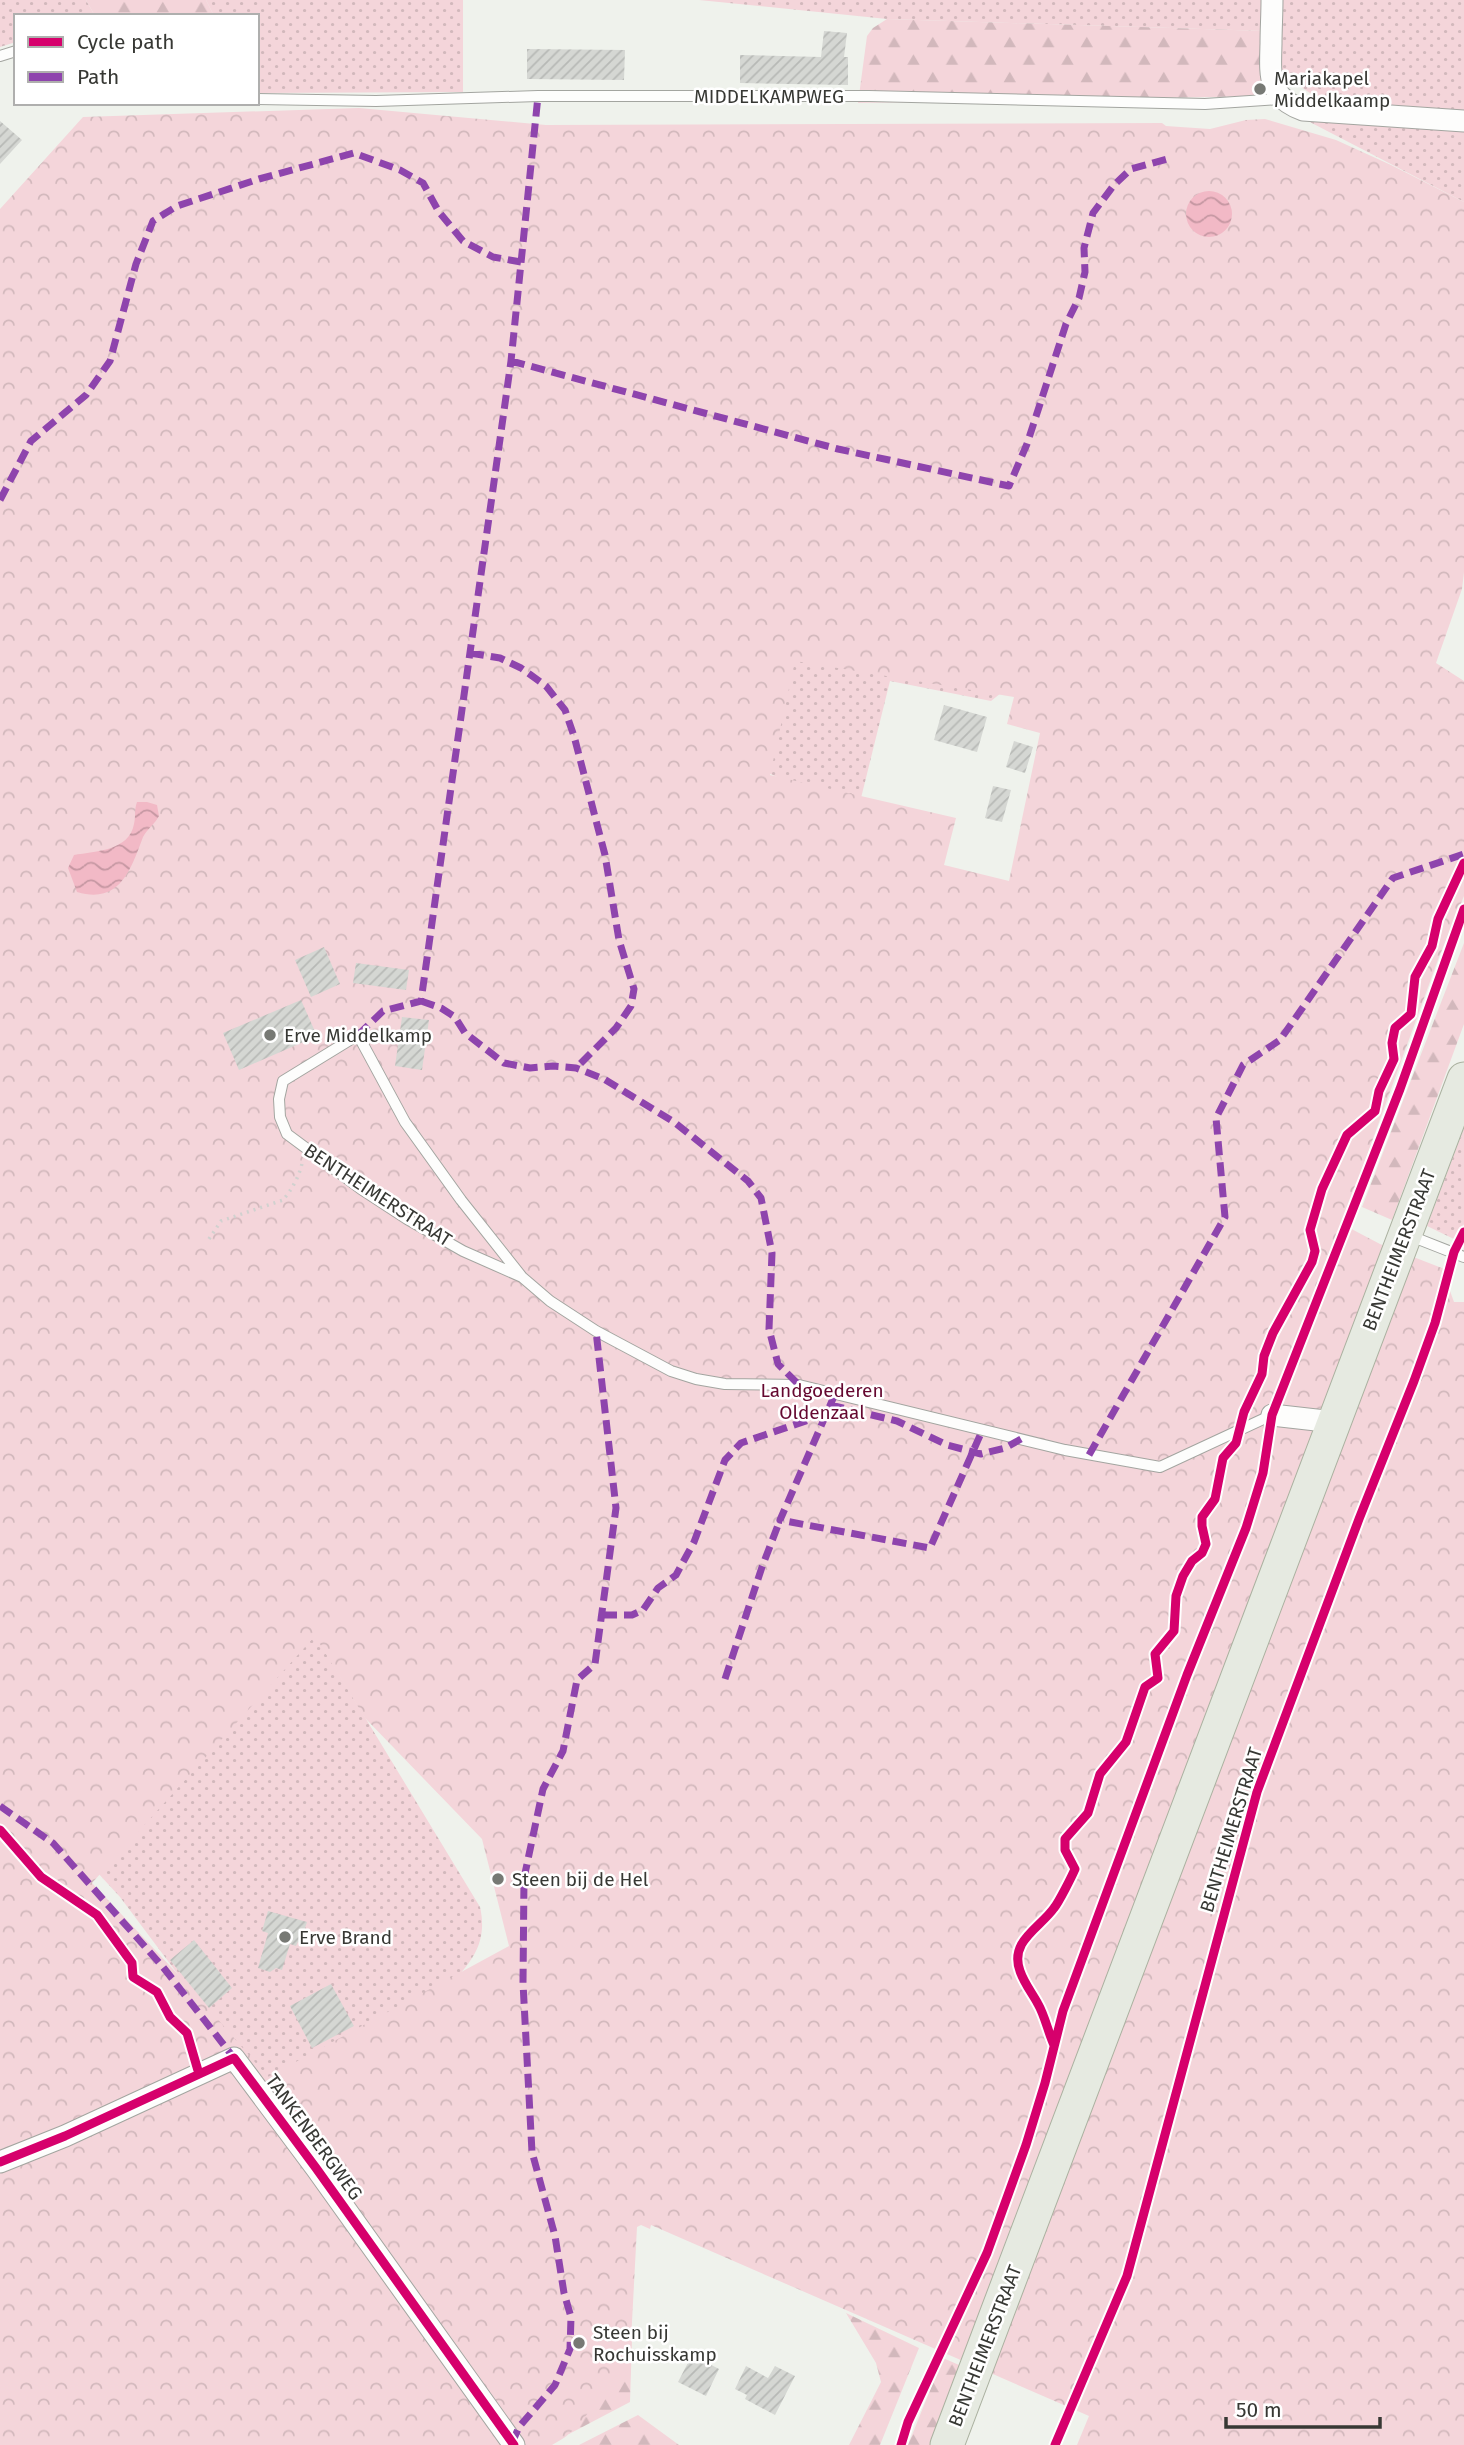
<svg xmlns="http://www.w3.org/2000/svg" width="1464" height="2445" font-family="'Fira Sans',sans-serif">
  <style>
    .grass { fill: url(#grass-dots) }
    .forest { fill: url(#forest-firs) }
    .park { fill: url(#park-crowns); fill-rule: evenodd }
    .water { fill: url(#water-waves) }
    .building { fill: url(#building-hatch) }
    .lines { fill: none; stroke-linecap: round; stroke-linejoin: round }
    .service-casing { stroke: #a3a5a0; stroke-width: 12 }
    .minor-casing { stroke: #a3a5a0; stroke-width: 23 }
    .primary-casing { stroke: #abb1a0; stroke-width: 35 }
    .path { stroke: #d1d1cf; stroke-width: 3.5; stroke-dasharray: 2 5; stroke-linecap: butt }
    .service { stroke: #fdfdfc; stroke-width: 10 }
    .minor { stroke: #fdfdfc; stroke-width: 21 }
    .primary { stroke: #e6eae1; stroke-width: 33 }
    .quiet { stroke: #8e44ad; stroke-width: 7; stroke-dasharray: 14 7; stroke-linecap: butt }
    .cycleway-casing { stroke: #fff; stroke-width: 13 }
    .cycleway { stroke: #d6006c; stroke-width: 9 }
    .poi-dot { fill: #777974; stroke: #fff; stroke-width: 2.5 }
    .labels { text-anchor: middle; dominant-baseline: central; stroke-width: 5; stroke-linejoin: round; paint-order: stroke }
    .poi-label { font-size: 19px; fill: #373834; stroke: #fff; text-anchor: start }
    .street-label { font-size: 19px; fill: #373834; stroke: #fff }
    .park-label { font-size: 19px; fill: #64072f; stroke: #fff }
  </style>
  <defs>
    <pattern id="grass-dots" width="8" height="8" patternUnits="userSpaceOnUse" patternTransform="scale(1.75)"><rect width="8" height="8" fill="#f4d5da"/><path d="M2 2h.1M6 6h.1" fill="none" stroke="#d2b8bc" stroke-width="1.8" stroke-linecap="round"/></pattern>
    <pattern id="forest-firs" width="22" height="20" patternUnits="userSpaceOnUse" patternTransform="scale(1.75)"><rect width="22" height="20" fill="#f4d5da"/><path d="M5 1l3.5 6h-7zM16 11l3.5 6h-7z" fill="#d2b8bc"/></pattern>
    <pattern id="park-crowns" width="20" height="18" patternUnits="userSpaceOnUse" patternTransform="scale(1.75)"><rect width="20" height="18" fill="#f4d5da"/><path d="M2 6a3 3 0 1 1 6 0M12 15a3 3 0 1 1 6 0" fill="none" stroke="#d2b8bc"/></pattern>
    <pattern id="water-waves" width="16" height="10" patternUnits="userSpaceOnUse" patternTransform="scale(1.75)"><rect width="16" height="10" fill="#f2b9c6"/><path d="M0 5q4-4 8 0t8 0" fill="none" stroke="#c597a2"/></pattern>
    <pattern id="building-hatch" width="6" height="6" patternUnits="userSpaceOnUse" patternTransform="scale(1.75)"><rect width="6" height="6" fill="#d5d7d3"/><path d="M-1 1l2-2M0 6l6-6M5 7l2-2" fill="none" stroke="#b7b9b6"/></pattern>
  </defs>
  <rect width="100%" height="100%" fill="#eff2ec"/>
  <path class="grass" d="M0,0H86L95,16H16V42L0,47Z
    M206,0H463V92L257,93V16H214Z
    M699,0H1262L1265,31L887,19Z
    M1278,0H1464V112L1329,101L1310,93L1280,73Z
    M1306,120L1464,131V202Z
    M833,465L1006,689L991,701L890,681L861,798L851,812L760,769Z
    M1464,1128V1224L1456,1240L1427,1226Z
    M0,1539L306,1620L480,1907C487,1938 476,1958 454,1980L260,2084L120,1897L85,1859Z"/>
  <path class="forest" d="M86,0H206L214,16C200,16 140,12 132,16H95Z
    M887,19L1265,31L1271,96L858,103L867,36L873,28Z
    M1464,943V1024L1392,1220L1362,1207Z
    M554,2304L632,2340L630,2402L569,2434Z
    M846,2313L919,2348L880,2445H849L881,2382L876,2363Z
    M943,2358L966,2368L937,2445H908Z
    M638,2415L679,2445H579Z"/>
  <path class="park" d="M359,108L546,125L1162,123L1166,126L1210,129L1246,120L1265,119L1336,140L1391,165L1464,202V572L1462,589L1436,663L1464,681V896L1439,957L1342,1224L1380,1244L1447,1270L1446,1280L1454,1302H1464V2445H1077L1089,2416L651,2225L650,2229L641,2225L637,2227L631,2341C624,2368 591,2413 570,2433C565,2438 558,2441 552,2445H0V209L83,117ZM795,661L1014,697L1007,724L1040,733L1009,881L944,865L956,818L770,775ZM315,1636L365,1718L482,1839L509,1946L268,2077L188,1985L92,1883Z"/>
  <path class="water" d="M1186 214a23 23 0 1 1 46 0a23 23 0 1 1-46 0Z
    M137,802H147L157,805L159,816C155,824 147,829 143,837C131,869 120,905 77,892L68,868L74,855C96,851 129,851 134,824C136,816 134,810 137,802Z"/>
  <path class="building" d="M824,31L847,33L844,57H848V85L740,83V55L821,57Z
    M527,49L625,50L624,80L527,79Z
    M0,121L22,140L0,164Z
    M944,705L987,717L977,752L934,740Z
    M1014,741L1033,747L1025,773L1006,767Z
    M993,786L1011,790L1002,822L985,818Z
    M324,947L340,984L311,997L295,960Z
    M356,963L409,970L406,990L353,983Z
    M301,1000L317,1036L239,1070L223,1033Z
    M402,1017L429,1020L422,1070L395,1066Z
    M268,1911L307,1922L300,1943L298,1942L296,1946L290,1944L282,1970L276,1968L270,1972L258,1968L268,1933L262,1931Z
    M194,1940L232,1988L209,2008L170,1960Z
    M331,1984L354,2026L312,2048L290,2006Z
    M692,2355L719,2369L706,2396L678,2382Z
    M746,2366L768,2378L775,2366L795,2376L775,2415L745,2399L747,2395L735,2389Z"/>
  <g class="lines">
    <defs>
      <path id="service" d="M0,56L16,51
        M257,99L376,101L538,96H869L1205,104L1281,99
        M1408,1235L1464,1257
        M522,1277L463,1251L407,1219L361,1189L287,1134L280,1117L279,1099L283,1081L358,1035L405,1122L461,1200L522,1277L550,1301L596,1331L671,1371L696,1379L725,1384L799,1385L1065,1450L1160,1467L1272,1415"/>
      <path id="minor" d="M1272,0C1272,15 1271,29 1271,44C1270,77 1268,97 1303,110L1464,121
        M1272,1415L1334,1422
        M0,2162L65,2136L234,2058L316,2168L514,2445"/>
      <path id="primary" d="M947,2445L1464,1079"/>
    </defs>
    <use href="#service" class="service-casing"/>
    <use href="#minor" class="minor-casing"/>
    <use href="#primary" class="primary-casing"/>
    <path class="path" d="M209,1239L221,1221L283,1200C291,1191 300,1175 302,1163"/>
    <use href="#service" class="service"/>
    <use href="#minor" class="minor"/>
    <use href="#primary" class="primary"/>
    <path class="quiet" d="M511,361L838,449L1009,486L1027,444L1066,324L1079,298L1085,272L1084,248L1093,213L1114,185L1131,169L1167,159
      M0,500L31,441L86,395L110,361L136,264L153,221L177,206L259,179L354,153L400,170L423,183L439,212L463,241L493,257L521,262
      M470,653L500,658L521,668L546,686L565,710L574,736L605,855L619,940L634,989L631,1006L616,1028L576,1068
      M421,1001L441,1008L455,1017L465,1033L504,1063L530,1068L553,1066L576,1068L604,1079L674,1122L748,1181L761,1198L772,1253L769,1329L778,1364L799,1385
      M358,1035L383,1011L421,1001L511,361L538,96
      M835,1394L780,1520L930,1548L982,1431
      M830,1405L897,1421L947,1445L981,1454L1005,1448L1021,1439
      M1089,1455L1225,1217L1216,1118L1243,1065L1280,1040L1393,878L1464,854
      M603,1615H632L643,1610L658,1588L676,1575L694,1542L725,1460L741,1443L826,1414
      M725,1679L762,1567L780,1520
      M0,1806L53,1843L163,1967L234,2058
      M512,2443L519,2427L555,2385L570,2349L571,2317L564,2293L555,2236L532,2152L523,1983L524,1878L543,1789L563,1751L577,1680L595,1664L616,1508L596,1331"/>
    <defs>
      <path id="cycleway" d="M0,1830L41,1877L97,1915L132,1963L133,1977L157,1992L170,2017L187,2033L199,2074
        M1054,2045C1048,2032 1045,2016 1038,2004C1032,1993 1024,1983 1020,1971C1009,1941 1040,1928 1054,1908C1059,1902 1072,1876 1075,1869L1065,1850V1839L1088,1813L1100,1774L1126,1742L1145,1687L1158,1678L1155,1654L1174,1631L1176,1596L1183,1576L1192,1561L1202,1553L1206,1544L1202,1526V1517L1215,1499L1223,1458L1236,1443L1244,1412L1262,1374L1264,1356L1273,1333L1312,1262L1315,1251L1310,1230L1322,1189L1347,1135L1375,1111L1379,1091L1394,1059L1392,1043L1395,1028L1411,1014L1415,977L1432,946L1438,919L1464,863
        M0,2162L65,2136L234,2058L316,2168L514,2445
        M901,2445L908,2422L987,2253L1026,2145L1045,2083L1063,2011L1187,1675L1246,1528L1263,1473L1272,1415L1400,1089L1464,909
        M1055,2445L1127,2276L1257,1792L1359,1519L1414,1381L1435,1323L1454,1252L1464,1232"/>
    </defs>
    <use href="#cycleway" class="cycleway-casing"/>
    <use href="#cycleway" class="cycleway"/>
  </g>
  <g class="poi-dot">
    <circle cx="1260" cy="89" r="7"/>
    <circle cx="270" cy="1035" r="7"/>
    <circle cx="498" cy="1879" r="7"/>
    <circle cx="285" cy="1937" r="7"/>
    <circle cx="579" cy="2343" r="7"/>
  </g>
  <g class="labels">
    <g class="poi-label">
      <text x="1274" y="78">Mariakapel<tspan x="1274" dy="22">Middelkaamp</tspan></text>
      <text x="284" y="1035">Erve Middelkamp</text>
      <text x="512" y="1879">Steen bij de Hel</text>
      <text x="299" y="1937">Erve Brand</text>
      <text x="593" y="2332">Steen bij<tspan x="593" dy="22">Rochuisskamp</tspan></text>
    </g>
    <g class="street-label">
      <text x="769" y="96">MIDDELKAMPWEG</text>
      <text transform="translate(378 1195) rotate(33)">BENTHEIMERSTRAAT</text>
      <text transform="translate(1399 1250) rotate(-69)">BENTHEIMERSTRAAT</text>
      <text transform="translate(1231 1830) rotate(-73)">BENTHEIMERSTRAAT</text>
      <text transform="translate(314 2137) rotate(54)">TANKENBERGWEG</text>
      <text transform="translate(985 2346) rotate(-69)">BENTHEIMERSTRAAT</text>
    </g>
    <g class="park-label">
      <text x="822" y="1390">Landgoederen<tspan x="822" dy="22">Oldenzaal</tspan></text>
    </g>
  </g>
  <rect x="14" y="14" width="245" height="91" fill="#ffffff" stroke="#afafae" stroke-width="2"/>
  <rect x="28" y="37" width="35" height="10" fill="#d6006c" stroke="#afafae" stroke-width="2"/>
  <text x="77" y="49" font-size="21" fill="#373834">Cycle path</text>
  <rect x="28" y="72" width="35" height="10" fill="#8e44ad" stroke="#afafae" stroke-width="2"/>
  <text x="77" y="84" font-size="21" fill="#373834">Path</text>
  <path d="M1226 2417v10h154v-10" fill="none" stroke="#373834" stroke-width="3.5"/>
  <text x="1236" y="2417" font-size="21" fill="#373834" stroke="#ffffff" stroke-width="5" paint-order="stroke">50 m</text>
</svg>
